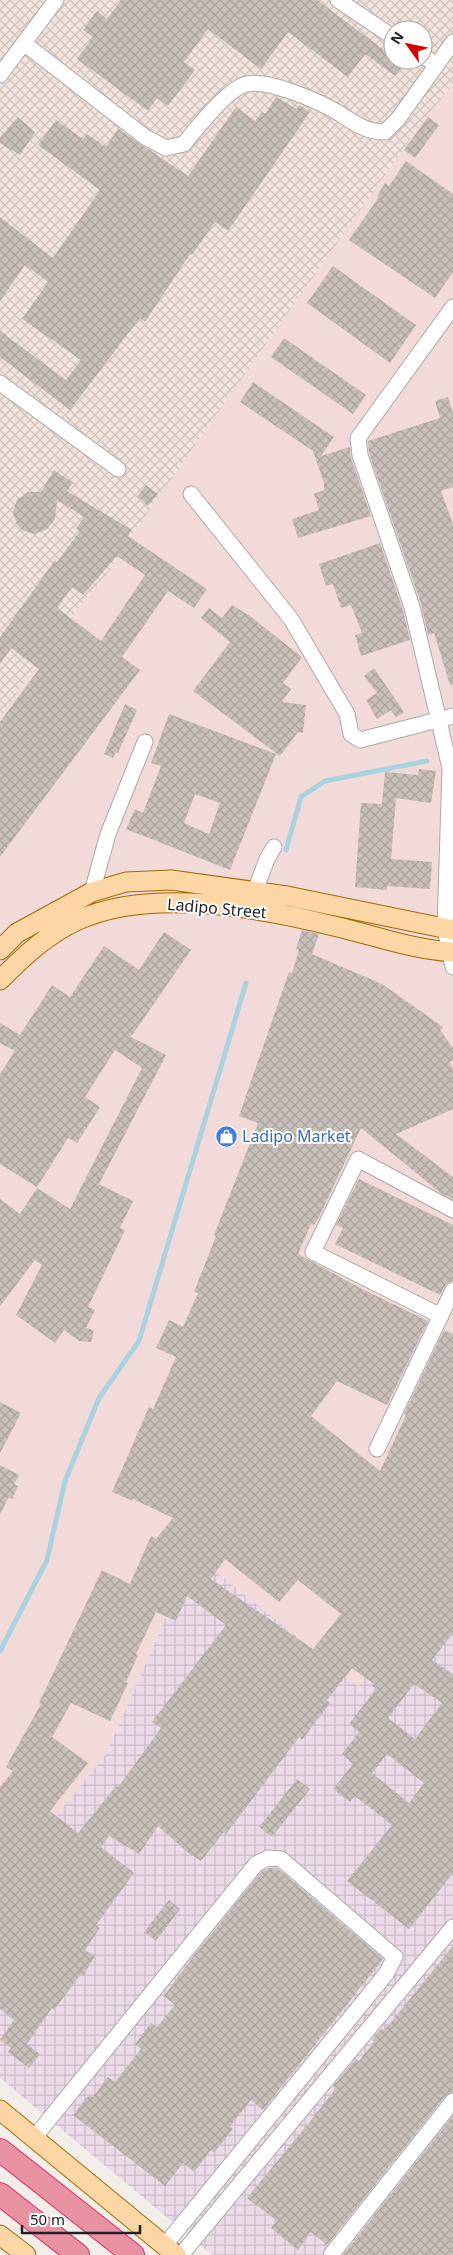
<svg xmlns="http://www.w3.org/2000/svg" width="453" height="2255" font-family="'Noto Sans',sans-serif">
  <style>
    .commercial { fill: #f2dad9 }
    .industrial { fill: url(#industrial-grid) }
    .military { fill: url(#military-cross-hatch); fill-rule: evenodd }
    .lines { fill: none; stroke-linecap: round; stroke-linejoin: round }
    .stream { stroke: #aad3df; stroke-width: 5 }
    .building { fill: url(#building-cross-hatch); fill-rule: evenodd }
    .minor-casing { stroke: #a9a9a9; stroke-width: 17 }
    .major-casing { stroke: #a06b00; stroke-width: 21 }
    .highway-casing { stroke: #dc2a67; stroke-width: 24 }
    .minor { stroke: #fff; stroke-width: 15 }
    .major { stroke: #fcd6a4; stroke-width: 19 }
    .highway { stroke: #e892a2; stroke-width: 22 }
    .labels { text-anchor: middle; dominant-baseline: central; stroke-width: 4; stroke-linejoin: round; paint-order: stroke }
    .street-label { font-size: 16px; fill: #222; stroke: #fff }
    .shop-label { font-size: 16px; fill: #366cbe; stroke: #fff; text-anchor: start }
  </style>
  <defs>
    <pattern id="industrial-grid" width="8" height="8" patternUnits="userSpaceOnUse" patternTransform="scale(1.25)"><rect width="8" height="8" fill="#ebdbe8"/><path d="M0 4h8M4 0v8" fill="none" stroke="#c9bcc7"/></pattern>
    <pattern id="military-cross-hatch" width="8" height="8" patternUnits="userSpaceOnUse" patternTransform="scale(1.25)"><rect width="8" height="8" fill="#f3e3dd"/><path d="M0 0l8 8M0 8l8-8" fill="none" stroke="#d0c2bd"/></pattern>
    <pattern id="building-cross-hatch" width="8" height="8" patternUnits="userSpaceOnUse" patternTransform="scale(1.25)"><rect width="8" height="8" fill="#c7bfb8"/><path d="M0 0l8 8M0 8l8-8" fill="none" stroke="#aba49e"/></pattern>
  </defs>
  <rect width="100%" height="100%" fill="#f2efe9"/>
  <path class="commercial" d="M453,84V1570L358,1686L194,1555L106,1754L0,1886V717L80,606L109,572L137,528L418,127Z"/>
  <path class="industrial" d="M194,1554L358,1686L453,1570V2255H212L0,2078V1886L106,1754Z"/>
  <path class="military" d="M0,0H453V84L418,128L137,528L109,572L80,606L0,717ZM393,30H423V60H393Z"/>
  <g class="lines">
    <path class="stream" d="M286,850L301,797L325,781L427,761
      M0,1651L47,1560L65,1481L99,1398L139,1341L246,983"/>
  </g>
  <path class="building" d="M121,0H317L384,50L385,48L393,54V60H407L395,76L365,54L348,77L288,32L261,69L208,29L184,62L195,70L168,106L157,98L148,111L77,59L93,37L83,30L97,11L107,19Z
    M276,97L297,109L299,105L310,112L228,231L215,222L192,255L190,254L145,322L140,318L70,410L0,357V331L66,380L81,360L22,319L48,282L25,265L0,301V217L53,258L100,190L38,145L56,120L83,139L87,134L106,147L118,129L188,176L236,107L255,121L262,112L265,114Z
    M18,117L35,132L20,155L0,143V137Z
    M428,117L439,125L415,158L404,150Z
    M406,161L453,194V272L435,298L349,240L379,197L377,196L385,183L389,186Z
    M333,266L416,325L390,363L307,303Z
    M284,338L366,395L353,414L271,357Z
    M253,382L334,437L321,456L350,447L351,458L371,516L298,538L292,519L319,510L314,494L324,490V483L313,451L240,402Z
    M448,397L453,413V487L441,491L453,524V685H450L434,633L428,635L421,604L369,453L368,441L440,418L435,401Z
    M54,470L73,483L67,491L132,530L128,536L207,589L194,608L168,591L122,657L140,670L0,857V722L39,669L11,648L0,664V637L55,560L57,562L80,531L76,529L84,517L57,500L55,519L47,529L34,534L22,530L17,525L13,512L17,500L28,492H41ZM117,556L145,575L101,641L57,608L72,587L83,595Z
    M146,485L158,494L148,506L137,496Z
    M380,543L403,610L410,640L361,656L355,635L362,633L351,605L341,608L333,584L326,586L319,564Z
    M232,605L250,616L302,657L283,683L291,689L282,702L306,705L303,733L298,732L280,756L193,691L230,642L201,618L209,608L222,618Z
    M374,668L404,712L396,717L391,710L377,719L366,700L377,693L364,676Z
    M125,704L137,710L118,753L116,752L113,758L104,754Z
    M169,714L276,754L230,870L126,829L135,809L143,813L161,766L151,763ZM195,794L220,803L209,834L184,823Z
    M419,769L436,771L431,803L396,798L391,859L432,862L430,889L387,886V890L355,887L361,803L382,804L385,772L418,775Z
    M302,930L319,934L312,954L382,984L443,1027L440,1030L453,1048V1060L450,1062L453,1070V1109L396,1134L453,1177V1199L442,1194L361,1128L319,1217L314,1225L311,1224L298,1254L360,1288L428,1321L387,1405L337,1381L311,1416L380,1471L406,1415L404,1414L444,1330L453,1334V1633L432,1660L453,1674V1873L409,1929L347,1881L392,1825L355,1796L350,1802L333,1789L353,1764L342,1754L359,1732L349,1724L376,1689L372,1686L374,1684L352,1668L327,1700L330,1703L302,1740L299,1737L226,1834L224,1832L201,1861L187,1852L158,1826L139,1854L109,1836L101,1847L134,1873L96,1925L100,1928L85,1950L95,1956L83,1976L80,1975L54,2010L52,2008L27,2044L40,2054L29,2068L8,2052L11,2048L0,2040L14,2020L0,2009V1787L13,1771L6,1767L41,1704L39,1703L102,1570L130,1584L151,1536L156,1539L173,1518L133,1499V1501L112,1492L149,1407L153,1409L176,1357L156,1348L169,1320L183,1327L198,1293L194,1292L216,1236L214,1235L258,1123L239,1116L289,972L292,973L299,950L296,949ZM225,1559L279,1602L298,1580L341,1614L313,1649L211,1579ZM187,1596L226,1625L152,1722L161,1728L127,1775L118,1787L116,1786L78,1833L50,1811L88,1763L52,1737L71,1703L110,1721L128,1683L126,1682L138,1655L136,1654L156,1612L176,1621ZM414,1684L442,1703L415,1739L388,1718ZM387,1754L424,1783L409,1803L372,1773Z
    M164,932L191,950L131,1037L166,1055L99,1184L133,1201L120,1228L125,1230L88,1307L95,1310L86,1328L94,1330L91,1342L79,1341L64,1330L55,1343L16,1315L42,1265L35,1260L0,1306V1199L20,1214L37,1188L70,1209L142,1068L115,1050L85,1097L100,1107L77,1143L68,1138L37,1187L0,1164V1074L15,1051L0,1043V1023L20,1035L52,985L70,997L104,946L139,970Z
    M359,1179L453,1225V1281L447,1283L440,1295L335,1244L343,1228L336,1225Z
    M0,1402L21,1413L0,1453Z
    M0,1465L19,1475L14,1484L18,1486L12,1499L9,1497L0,1514Z
    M297,1779L310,1789L272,1837L259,1827Z
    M270,1868H277L383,1959L263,2110L251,2100L230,2126L233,2129L214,2153L211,2150L194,2172L183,2163L165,2186L73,2115L89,2095L93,2097L108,2077L115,2082L141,2049L135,2044L151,2023L157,2027L175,2005L164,1996L192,1958L262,1871Z
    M169,1900L180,1909L156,1941L144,1932Z
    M453,1946V2092L446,2095L327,2245L311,2232L298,2250L271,2228L277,2221L247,2198L312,2119L336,2088L333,2086L356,2059L359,2061L374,2042L372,2040L381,2029L383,2030L392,2021Z
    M453,2116V2255H343Z"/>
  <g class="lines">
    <defs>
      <path id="minor" d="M338,0L393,37
        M25,44L145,137L166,148L184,144C195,130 229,87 247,84C268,79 318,101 337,112C353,122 365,132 385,132L398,119L453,42
        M423,56L437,65
        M0,75L56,0
        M453,307L358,438L360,455L412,607L450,768L445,929L453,967
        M0,383L118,469
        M191,494L291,619L347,714L351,734L360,740L453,716
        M255,891L267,859L274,847
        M92,892L108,834L145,742
        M441,1316L313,1252L358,1159L453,1210
        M377,1449L453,1290
        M34,2138L256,1864L268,1858L281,1859L395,1957L386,1974L165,2245
        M181,2255L453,1927
        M331,2255L453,2101"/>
      <path id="major" d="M0,950L17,933L92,892L126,882L171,880L287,896L453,930
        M0,980C23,957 47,934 78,920C152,887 262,908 338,927C376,936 414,950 453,952
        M0,2110L176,2255
        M0,2235L26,2255"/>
      <path id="highway" d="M0,2150L133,2255
        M0,2194L78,2255"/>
    </defs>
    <use href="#minor" class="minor-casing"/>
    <use href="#major" class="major-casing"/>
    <use href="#highway" class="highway-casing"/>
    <use href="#minor" class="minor"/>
    <use href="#major" class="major"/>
    <use href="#highway" class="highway"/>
  </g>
  <defs>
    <symbol id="shop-disc" viewBox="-11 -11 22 22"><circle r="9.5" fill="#3f7fe0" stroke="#fff"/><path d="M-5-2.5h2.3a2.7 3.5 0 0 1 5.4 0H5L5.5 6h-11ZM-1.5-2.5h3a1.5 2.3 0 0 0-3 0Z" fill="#fff"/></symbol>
  </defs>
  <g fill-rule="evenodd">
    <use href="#shop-disc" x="214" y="1124" width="25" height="25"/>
  </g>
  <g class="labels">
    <g class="street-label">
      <text transform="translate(217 908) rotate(5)">Ladipo Street</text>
    </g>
    <g class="shop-label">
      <text x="242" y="1136">Ladipo Market</text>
    </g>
  </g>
  <g transform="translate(408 45) rotate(303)"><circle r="24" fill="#ffffff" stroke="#a7a7a7"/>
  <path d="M0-4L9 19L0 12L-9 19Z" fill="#d40000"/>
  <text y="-8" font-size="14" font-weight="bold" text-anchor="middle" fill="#222222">N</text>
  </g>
  <path d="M22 2225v8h118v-8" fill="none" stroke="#222222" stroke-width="2.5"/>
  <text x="30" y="2225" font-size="15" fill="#222222" stroke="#ffffff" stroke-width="4" paint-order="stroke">50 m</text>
</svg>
